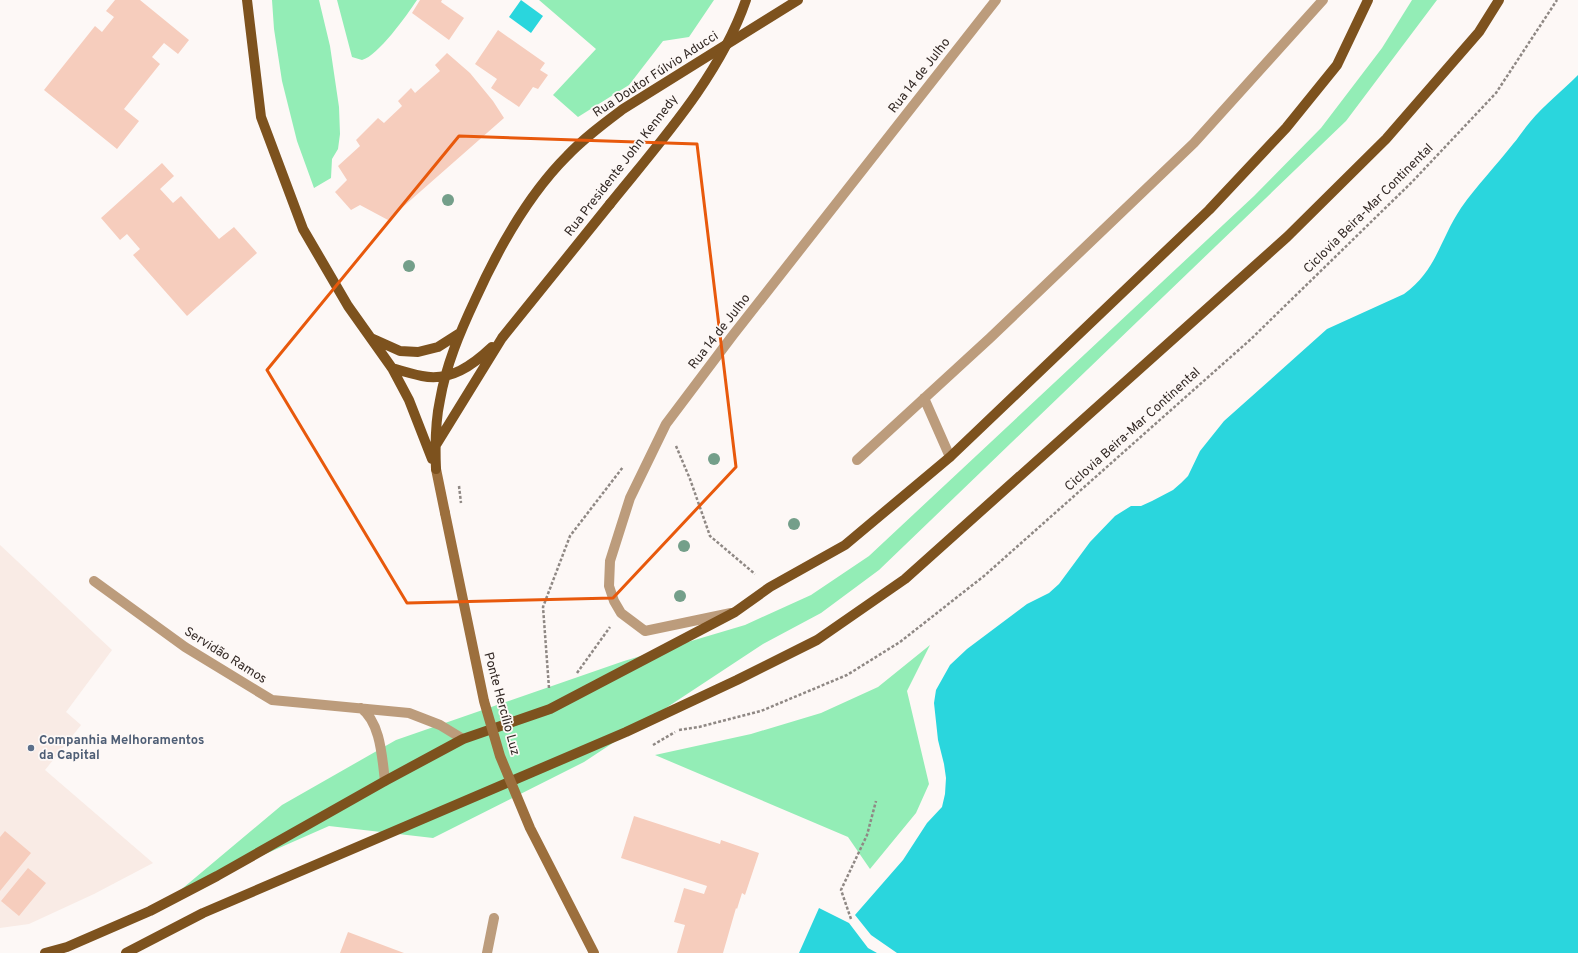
<svg xmlns="http://www.w3.org/2000/svg" width="1578" height="953" font-family="Overpass,sans-serif">
  <style>
    .built { fill: #f9ebe5 }
    .green { fill: #93edb6 }
    .water { fill: #2ad6dd }
    .building { fill: #f6cdbd }
    .lines { fill: none; stroke-linecap: round; stroke-linejoin: round }
    .path { stroke: #8f8884; stroke-width: 2.5; stroke-dasharray: 3 2; stroke-linecap: butt }
    .street { stroke: #bc9c7c; stroke-width: 10 }
    .secondary { stroke: #9c6f3d; stroke-width: 10 }
    .primary { stroke: #7d521e; stroke-width: 10 }
    .path-bridge { stroke: #8f8884; stroke-width: 2.5; stroke-dasharray: 3 2; stroke-linecap: butt }
    .secondary-bridge { stroke: #9c6f3d; stroke-width: 10 }
    .primary-bridge { stroke: #7d521e; stroke-width: 10 }
    .tree { fill: #749f8a }
    .marked { fill: none; stroke: #e8590c; stroke-width: 3; stroke-linejoin: round }
    .service-dot { fill: #5c6f8a; stroke: #fdf8f6; stroke-width: 1.5 }
    .labels { text-anchor: middle; dominant-baseline: central; stroke-width: 3.5; stroke-linejoin: round; paint-order: stroke }
    .street-label { font-size: 13px; fill: #342a26; stroke: #fdf8f6 }
    .service-label { font-size: 13px; font-weight: bold; fill: #4e5e75; stroke: #fdf8f6; text-anchor: start }
  </style>
  <rect width="100%" height="100%" fill="#fdf8f6"/>
  <path class="built" d="M0,545L112,650L66,712L81,725L45,770L153,863L94,894L29,924L0,928Z"/>
  <path class="green" d="M272,0H319L330,46L339,107L340,134L338,149L332,159L331,178L314,188L297,141L282,81L274,29Z
    M337,0H417C407,15 378,56 362,60L352,57Z
    M539,0H714L689,37L663,41L629,85L578,117L553,95L596,49Z
    M1412,0H1437L1346,121L879,570L821,613L763,644L584,762L433,838L329,826L177,893L282,805L396,740L624,661L745,625L811,595L869,556L1254,196L1321,128L1382,48Z
    M930,645L907,691L929,784L916,813L870,869L848,837L655,755L751,734L821,713L878,687Z"/>
  <path class="water" d="M521,0L543,16L531,33L509,17Z
    M1578,75V953H897L871,935L855,915L903,860L927,823L942,807L945,794L946,778L944,764L938,740L934,703L936,690L950,665L967,649L1027,604L1049,593L1059,584L1090,542L1115,516L1131,506H1141L1152,501L1173,490L1181,483L1188,476L1200,451L1224,421L1327,329L1404,294C1437,270 1440,239 1461,208C1477,185 1496,166 1513,144C1519,137 1524,129 1530,122C1544,105 1562,91 1578,75Z
    M819,908L849,923L868,948L877,953H799Z"/>
  <path class="building" d="M115,0H140L189,40L178,54L164,43L152,57L160,64L124,109L139,121L117,149L44,90L95,26L102,32L114,17L106,11Z
    M420,0H442L441,2L464,18L449,40L412,13Z
    M498,30L545,63L540,70L548,75L538,89L533,87L519,107L491,88L497,79L475,64Z
    M447,53L470,73L493,101L504,118L388,220L360,205L351,210L335,192L347,180L338,166L360,146L356,140L378,118L384,123L402,106L398,101L411,88L415,93L440,71L435,65Z
    M162,163L174,176L160,189L173,203L181,196L219,239L234,227L257,253L187,316L133,255L140,249L127,234L120,240L101,218Z
    M634,816L720,844L721,840L759,853L745,895L742,893L737,909L736,908L723,953H677L685,925L674,922L684,888L704,894L707,886L621,858Z
    M5,831L31,853L0,891V837Z
    M28,868L46,883L19,916L1,901Z
    M348,932L404,953H340Z"/>
  <g class="lines">
    <path class="path" d="M676,446L690,479L710,536L755,574
      M577,673L610,627
      M549,688L543,607L570,536L623,467
      M679,730L699,727L761,711L847,675L900,642L984,576L1251,339L1412,182L1496,93L1557,0
      M653,745L675,732
      M851,919L841,890L867,835L876,801"/>
    <path class="street" d="M924,398L950,457
      M857,460L990,338L1194,143L1323,0
      M94,581L185,647L272,700L409,713L440,725L463,739
      M731,613L645,631L621,613L614,601L609,586L610,561L630,498L666,424L733,335L996,0
      M361,708C381,723 382,758 385,781
      M487,953L494,918"/>
    <path class="secondary" d="M436,469L445,513"/>
    <path class="primary" d="M247,0L261,117L303,229L348,306L392,368L409,400L432,459
      M371,338L400,351L418,352L438,347L460,333
      M392,368C402,371 412,374 422,376C450,382 473,365 492,347
      M436,445L502,338L610,204
      M436,469C435,446 435,423 440,400C446,365 460,332 475,300C498,249 527,196 567,156C584,138 603,124 623,109L798,0
      M45,953L67,947L150,911L217,876L385,781L463,739L550,709L735,612L770,587L845,545L950,457L1209,210L1286,128L1337,65L1368,0
      M126,953L203,913L626,732L737,680L817,640L905,579L1287,237L1386,139L1479,32L1499,0"/>
    <path class="path-bridge" d="M459,486L461,503"/>
    <path class="secondary-bridge" d="M445,513L484,701L500,756L530,828L594,953"/>
    <path class="primary-bridge" d="M610,204C660,142 720,76 746,0"/>
  </g>
  <g class="tree">
    <circle cx="448" cy="200" r="6"/>
    <circle cx="409" cy="266" r="6"/>
    <circle cx="714" cy="459" r="6"/>
    <circle cx="794" cy="524" r="6"/>
    <circle cx="684" cy="546" r="6"/>
    <circle cx="680" cy="596" r="6"/>
  </g>
  <path class="marked" d="M459,136L697,144L736,467L613,598L407,603L267,370Z"/>
  <circle class="service-dot" cx="31" cy="748" r="4"/>
  <g class="labels">
    <g class="street-label">
      <text transform="translate(656 75) rotate(-33)">Rua Doutor Fúlvio Aducci</text>
      <text transform="translate(920 76) rotate(-52)">Rua 14 de Julho</text>
      <text transform="translate(622 166) rotate(-52)">Rua Presidente John Kennedy</text>
      <text transform="translate(1369 209) rotate(-45)">Ciclovia Beira-Mar Continental</text>
      <text transform="translate(720 332) rotate(-52)">Rua 14 de Julho</text>
      <text transform="translate(1133 430) rotate(-42)">Ciclovia Beira-Mar Continental</text>
      <text transform="translate(225 656) rotate(32)">Servidão Ramos</text>
      <text transform="translate(501 704) rotate(75)">Ponte Hercílio Luz</text>
    </g>
    <g class="service-label">
      <text x="39" y="741">Companhia Melhoramentos<tspan x="39" dy="15">da Capital</tspan></text>
    </g>
  </g>
</svg>
